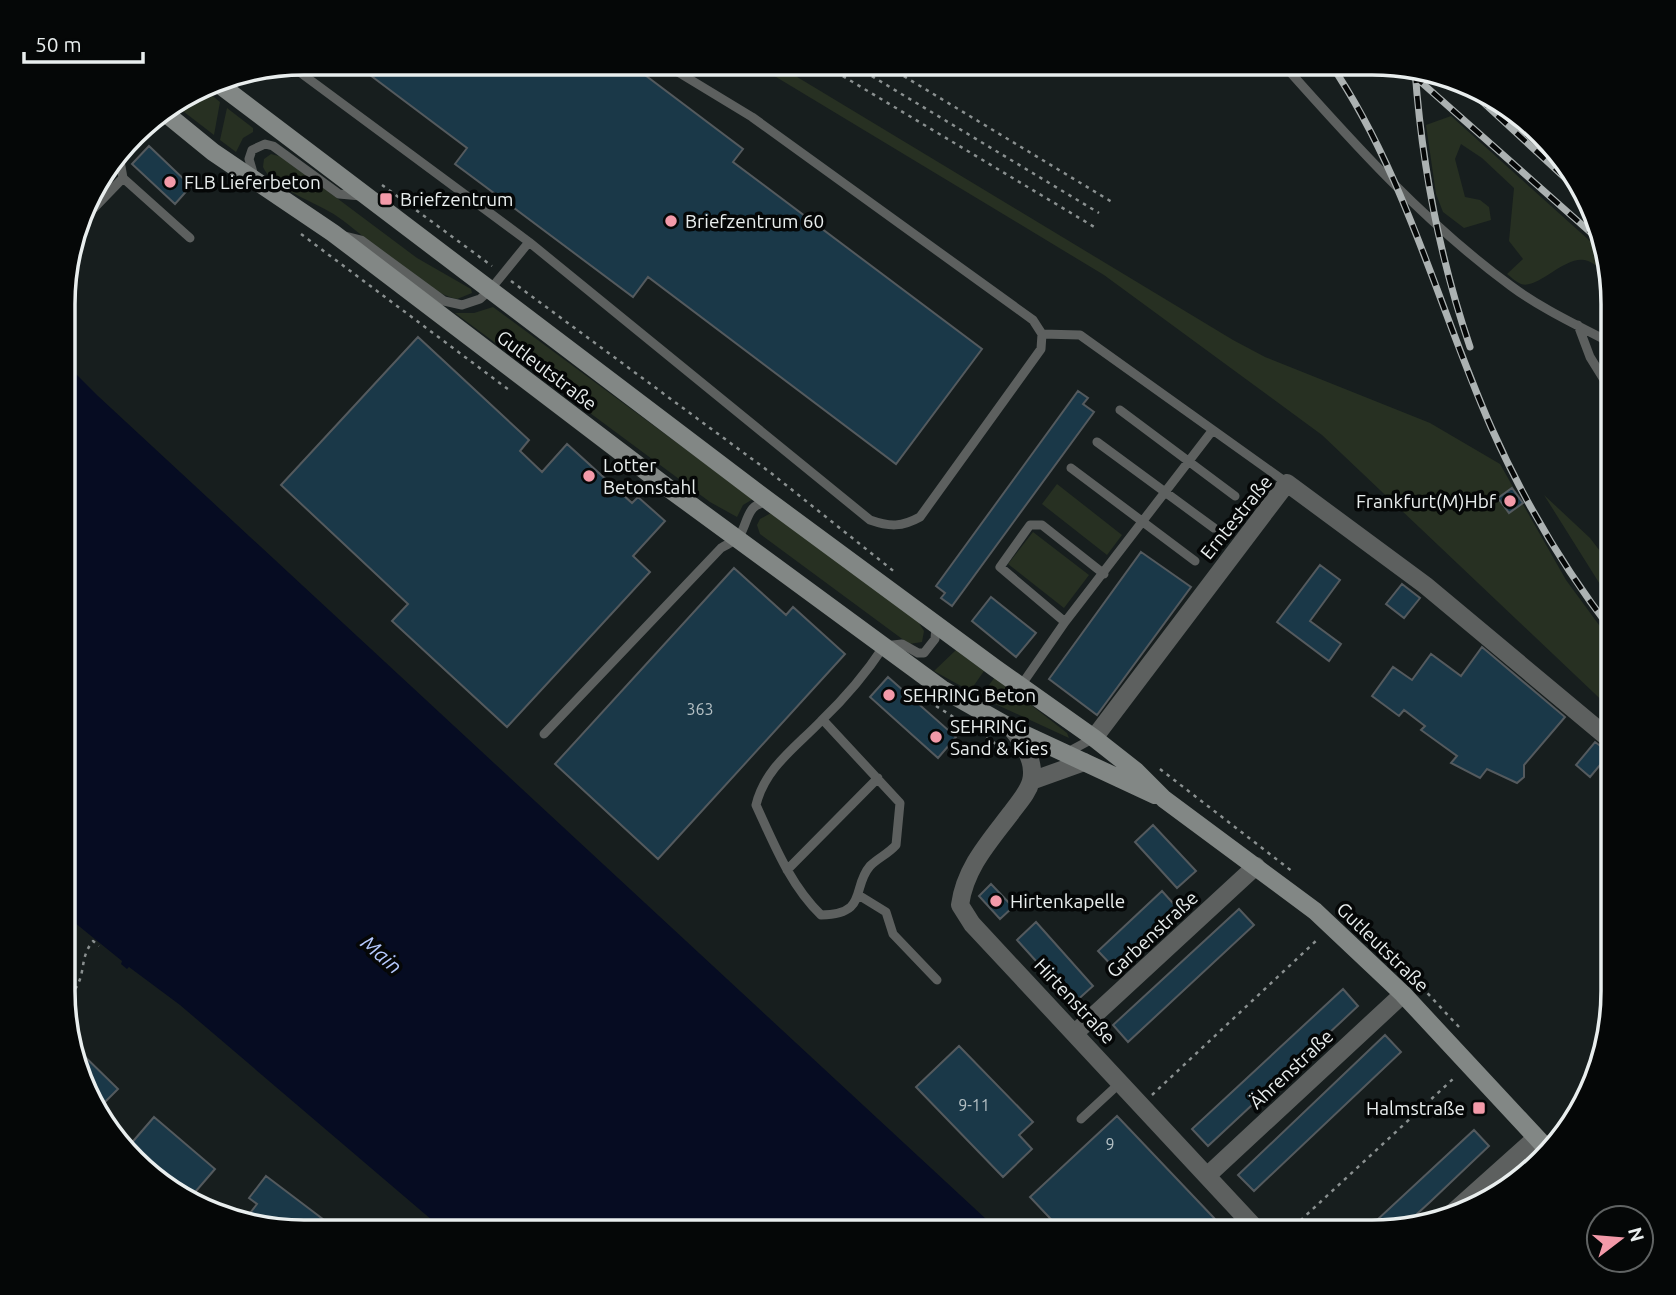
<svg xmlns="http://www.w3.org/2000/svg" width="1676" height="1295" font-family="Ubuntu,sans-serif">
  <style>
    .green { fill: #273022 }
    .water { fill: #060c22 }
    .building { fill: #1a3848; stroke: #545a5e; stroke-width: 2 }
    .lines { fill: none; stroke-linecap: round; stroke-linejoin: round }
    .path { stroke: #8a9090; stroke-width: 2.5; stroke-dasharray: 3.5 5; stroke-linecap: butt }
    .service { stroke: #5d605f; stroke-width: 9 }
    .minor { stroke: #5d605f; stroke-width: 18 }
    .secondary { stroke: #828785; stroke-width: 18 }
    .rail-casing { stroke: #acb2b2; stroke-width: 7 }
    .rail { stroke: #050707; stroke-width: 4.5; stroke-dasharray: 13; stroke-linecap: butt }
    .poi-dot { fill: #f39aa9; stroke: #050707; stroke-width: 2.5 }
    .labels { text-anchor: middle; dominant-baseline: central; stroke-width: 7; stroke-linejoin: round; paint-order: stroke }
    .number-label { font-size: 16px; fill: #b5c0c4 }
    .poi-label { font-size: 19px; fill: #e9eeee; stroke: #050707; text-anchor: start }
    .street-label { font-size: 19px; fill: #e9eeee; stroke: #050707 }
    .water-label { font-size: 21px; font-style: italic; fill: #b6cafe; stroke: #050707 }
    .rim { fill: none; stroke: #e9eeee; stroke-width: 3.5 }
  </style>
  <rect width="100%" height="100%" fill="#171e1e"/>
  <path class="green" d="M753,63H774L1233,340L1265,357L1430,423L1500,464L1566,580L1613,644V711L1322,435L1104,275Z
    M204,89L220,102L214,135L175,105Z
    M227,108L253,128V132L243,138L236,152L220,140Z
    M1451,116L1600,250L1606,274C1601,270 1594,263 1588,261C1566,253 1539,290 1521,284C1516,282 1511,277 1507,274L1523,259L1509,241L1514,188L1482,158L1461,144L1455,159L1465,197L1480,200L1489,207L1491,220L1464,228L1443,212L1436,194L1426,125Z
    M271,154L282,157L417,258L471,289L472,293L457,299C420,291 370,239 338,217C319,203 271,188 263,167L264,159Z
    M493,307L753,499L743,505L737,517L710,502L455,313H474Z
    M1057,484L1122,535L1107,555L1042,504Z
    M1544,495L1590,538L1613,568V605Z
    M771,513L917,620L924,631L922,642L909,644L760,534L757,525L760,519Z
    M1033,532L1089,575L1064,608L1008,564Z
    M956,650L984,671L970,691L934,671Z
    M995,677L1067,733L1069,738L980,697Z"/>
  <path class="water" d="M65,363L98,396L1000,1232H446L180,1005L129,967L127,969L121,964L122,961L64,914Z"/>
  <path class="building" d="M354,63H629L743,149L733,162L982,349L896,464L648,277L633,297L455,164L467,148Z
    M149,146L191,186L175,204L132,164Z
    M418,337L529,440L520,451L542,472L567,444L632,503L638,497L665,521L633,556L650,572L507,727L392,621L408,604L281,485Z
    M1078,391L1088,398L1083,404L1094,412L952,606L941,598L945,593L936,586Z
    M1512,488L1523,503L1509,513L1498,498Z
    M1141,552L1191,587L1097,715L1049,679Z
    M1320,565L1340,580L1310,621L1341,644L1329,661L1277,622Z
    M734,568L786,615L793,607L845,654L658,859L555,764Z
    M1402,584L1420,598L1404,618L1386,604Z
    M991,597L1036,633L1016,657L972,621Z
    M1482,647L1565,717L1524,765V777L1517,783L1487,769L1480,778L1451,763L1457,756L1421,730L1425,726L1404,710L1399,716L1372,696L1393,667L1412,680L1431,654L1461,676Z
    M888,677L956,737L938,758L870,697Z
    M1595,742L1610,753L1590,777L1576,765Z
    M1153,825L1196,871L1177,888L1135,842Z
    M991,884L1013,907L1000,919L979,896Z
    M1162,891L1180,911L1116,970L1098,951Z
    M1239,909L1254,925L1128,1042L1113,1025Z
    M1036,922L1093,986L1074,1003L1017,940Z
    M1343,989L1358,1006L1208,1146L1192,1129Z
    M1385,1035L1401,1052L1254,1191L1238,1175Z
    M74,1046L118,1089L97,1110L88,1098Z
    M959,1046L1033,1122L1019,1135L1032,1149L1003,1177L916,1087Z
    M1117,1116L1214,1218L1225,1232H1063L1030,1197Z
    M154,1117L215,1169L190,1198L129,1146Z
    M1474,1130L1489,1146L1430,1202L1406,1224L1364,1232Z
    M266,1176L340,1232H289L244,1221L257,1204L249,1198Z"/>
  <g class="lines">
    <path class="path" d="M821,63L1096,228
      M850,63L1099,213
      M882,63L1112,202
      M382,185L492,266
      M301,234L509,390
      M511,281L771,473L896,573
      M936,706L1004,749
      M1160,769L1293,872
      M1416,981L1459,1027
      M64,1002C91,977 76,962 93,941L99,946
      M1152,1095L1318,939
      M1415,1216L1419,1221
      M1288,1232L1454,1078"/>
    <path class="service" d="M1282,63C1353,143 1425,223 1511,286C1542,309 1579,326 1613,344
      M290,65L529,242L870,520C890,527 902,527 920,517L1041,349L1042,334L1033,320L752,117L663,63
      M254,176L249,159L252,150L265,144L273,146L339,194L361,196
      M123,178L190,238
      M94,208L123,178L119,155
      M345,236L361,240L444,301L462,305L480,299L490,290L529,242
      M1578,325L1590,357L1613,394
      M1042,334L1080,335L1287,483
      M1120,410L1235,496
      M1097,442L1214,528
      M1071,468L1195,561
      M1065,622L1000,567L1030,525H1042L1104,574
      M1020,687L1065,622L1212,431
      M823,720L900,803L896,845C888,854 878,858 870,866C851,888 869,914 821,915C790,885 774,844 756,805C765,768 795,748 821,721C844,699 867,672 884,646L902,644L918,653H924L935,639L936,626
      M544,734L721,548C727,544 737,541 740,535C749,519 747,503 769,502
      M1066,753L1094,738
      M787,870L878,778
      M860,896L886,912L893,934L937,980
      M1081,1119L1121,1082
      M139,1164L166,1185"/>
    <path class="minor" d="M1011,728C1023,742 1036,761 1031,781C1028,793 1018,803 1011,813C989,842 965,868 960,905L972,924L1259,1232
      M1094,738L1287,483L1425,585L1613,742
      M1031,781L1084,762
      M1076,1032L1256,866
      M1208,1175L1403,994
      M1451,1214L1536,1138"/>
    <path class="secondary" d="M216,82L770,502L995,668L1094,738L1136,771L1164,799L1315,911L1403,994L1550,1152
      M164,112L213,152L333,233L668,488L942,689L1011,728L1155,795"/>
    <defs>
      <path id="rail" d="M1330,63C1405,173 1438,306 1491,427C1523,499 1564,569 1613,632
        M1415,70C1422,166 1439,256 1470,347
        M1413,75L1598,239
        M1459,80L1588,199"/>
    </defs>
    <use href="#rail" class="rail-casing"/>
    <use href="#rail" class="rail"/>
  </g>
  <g class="poi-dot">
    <circle cx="170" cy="182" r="7"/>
    <rect x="379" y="192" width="14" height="14" rx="3.5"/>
    <circle cx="671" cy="221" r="7"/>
    <circle cx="589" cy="476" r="7"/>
    <circle cx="1510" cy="501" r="7"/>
    <circle cx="889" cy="695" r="7"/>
    <circle cx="936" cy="737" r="7"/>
    <circle cx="996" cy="901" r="7"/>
    <rect x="1472" y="1101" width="14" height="14" rx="3.5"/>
  </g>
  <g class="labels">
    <g class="number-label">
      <text x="700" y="709">363</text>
      <text x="974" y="1105">9-11</text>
      <text x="1110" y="1144">9</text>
    </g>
    <g class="poi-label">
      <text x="184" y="182">FLB Lieferbeton</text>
      <text x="400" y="199">Briefzentrum</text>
      <text x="685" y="221">Briefzentrum 60</text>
      <text x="603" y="465">Lotter<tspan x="603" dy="22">Betonstahl</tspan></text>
      <text x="1496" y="501" text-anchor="end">Frankfurt(M)Hbf</text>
      <text x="903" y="695">SEHRING Beton</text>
      <text x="950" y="726">SEHRING<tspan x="950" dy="22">Sand &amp; Kies</tspan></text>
      <text x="1010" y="901">Hirtenkapelle</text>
      <text x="1465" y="1108" text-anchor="end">Halmstraße</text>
    </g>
    <g class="street-label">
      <text transform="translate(547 370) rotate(37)">Gutleutstraße</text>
      <text transform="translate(1236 517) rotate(-51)">Erntestraße</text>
      <text transform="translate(1152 934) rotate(-43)">Garbenstraße</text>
      <text transform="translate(1383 947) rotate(44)">Gutleutstraße</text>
      <text transform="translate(1075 1001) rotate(47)">Hirtenstraße</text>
      <text transform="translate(1291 1069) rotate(-43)">Ährenstraße</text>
    </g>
    <g class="water-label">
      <text transform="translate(382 954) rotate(41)">Main</text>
    </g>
  </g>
  <path d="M0 0H1676V1295H0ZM304 75H1372A229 229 0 0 1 1601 304V991A229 229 0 0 1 1372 1220H304A229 229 0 0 1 75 991V304A229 229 0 0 1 304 75Z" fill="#050707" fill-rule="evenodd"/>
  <path class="rim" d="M304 75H1372A229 229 0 0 1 1601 304V991A229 229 0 0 1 1372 1220H304A229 229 0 0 1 75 991V304A229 229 0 0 1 304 75Z"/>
  <g transform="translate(1620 1239) rotate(74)"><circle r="33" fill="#050707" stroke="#606363" stroke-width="2"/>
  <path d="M0-5L12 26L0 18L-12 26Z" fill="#f39aa9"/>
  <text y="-10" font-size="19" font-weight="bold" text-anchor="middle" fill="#e9eeee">N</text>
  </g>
  <path d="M24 52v10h119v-10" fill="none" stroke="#e9eeee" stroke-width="3.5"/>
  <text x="35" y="52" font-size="21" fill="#e9eeee" stroke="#050707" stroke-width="5" paint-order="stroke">50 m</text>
</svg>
